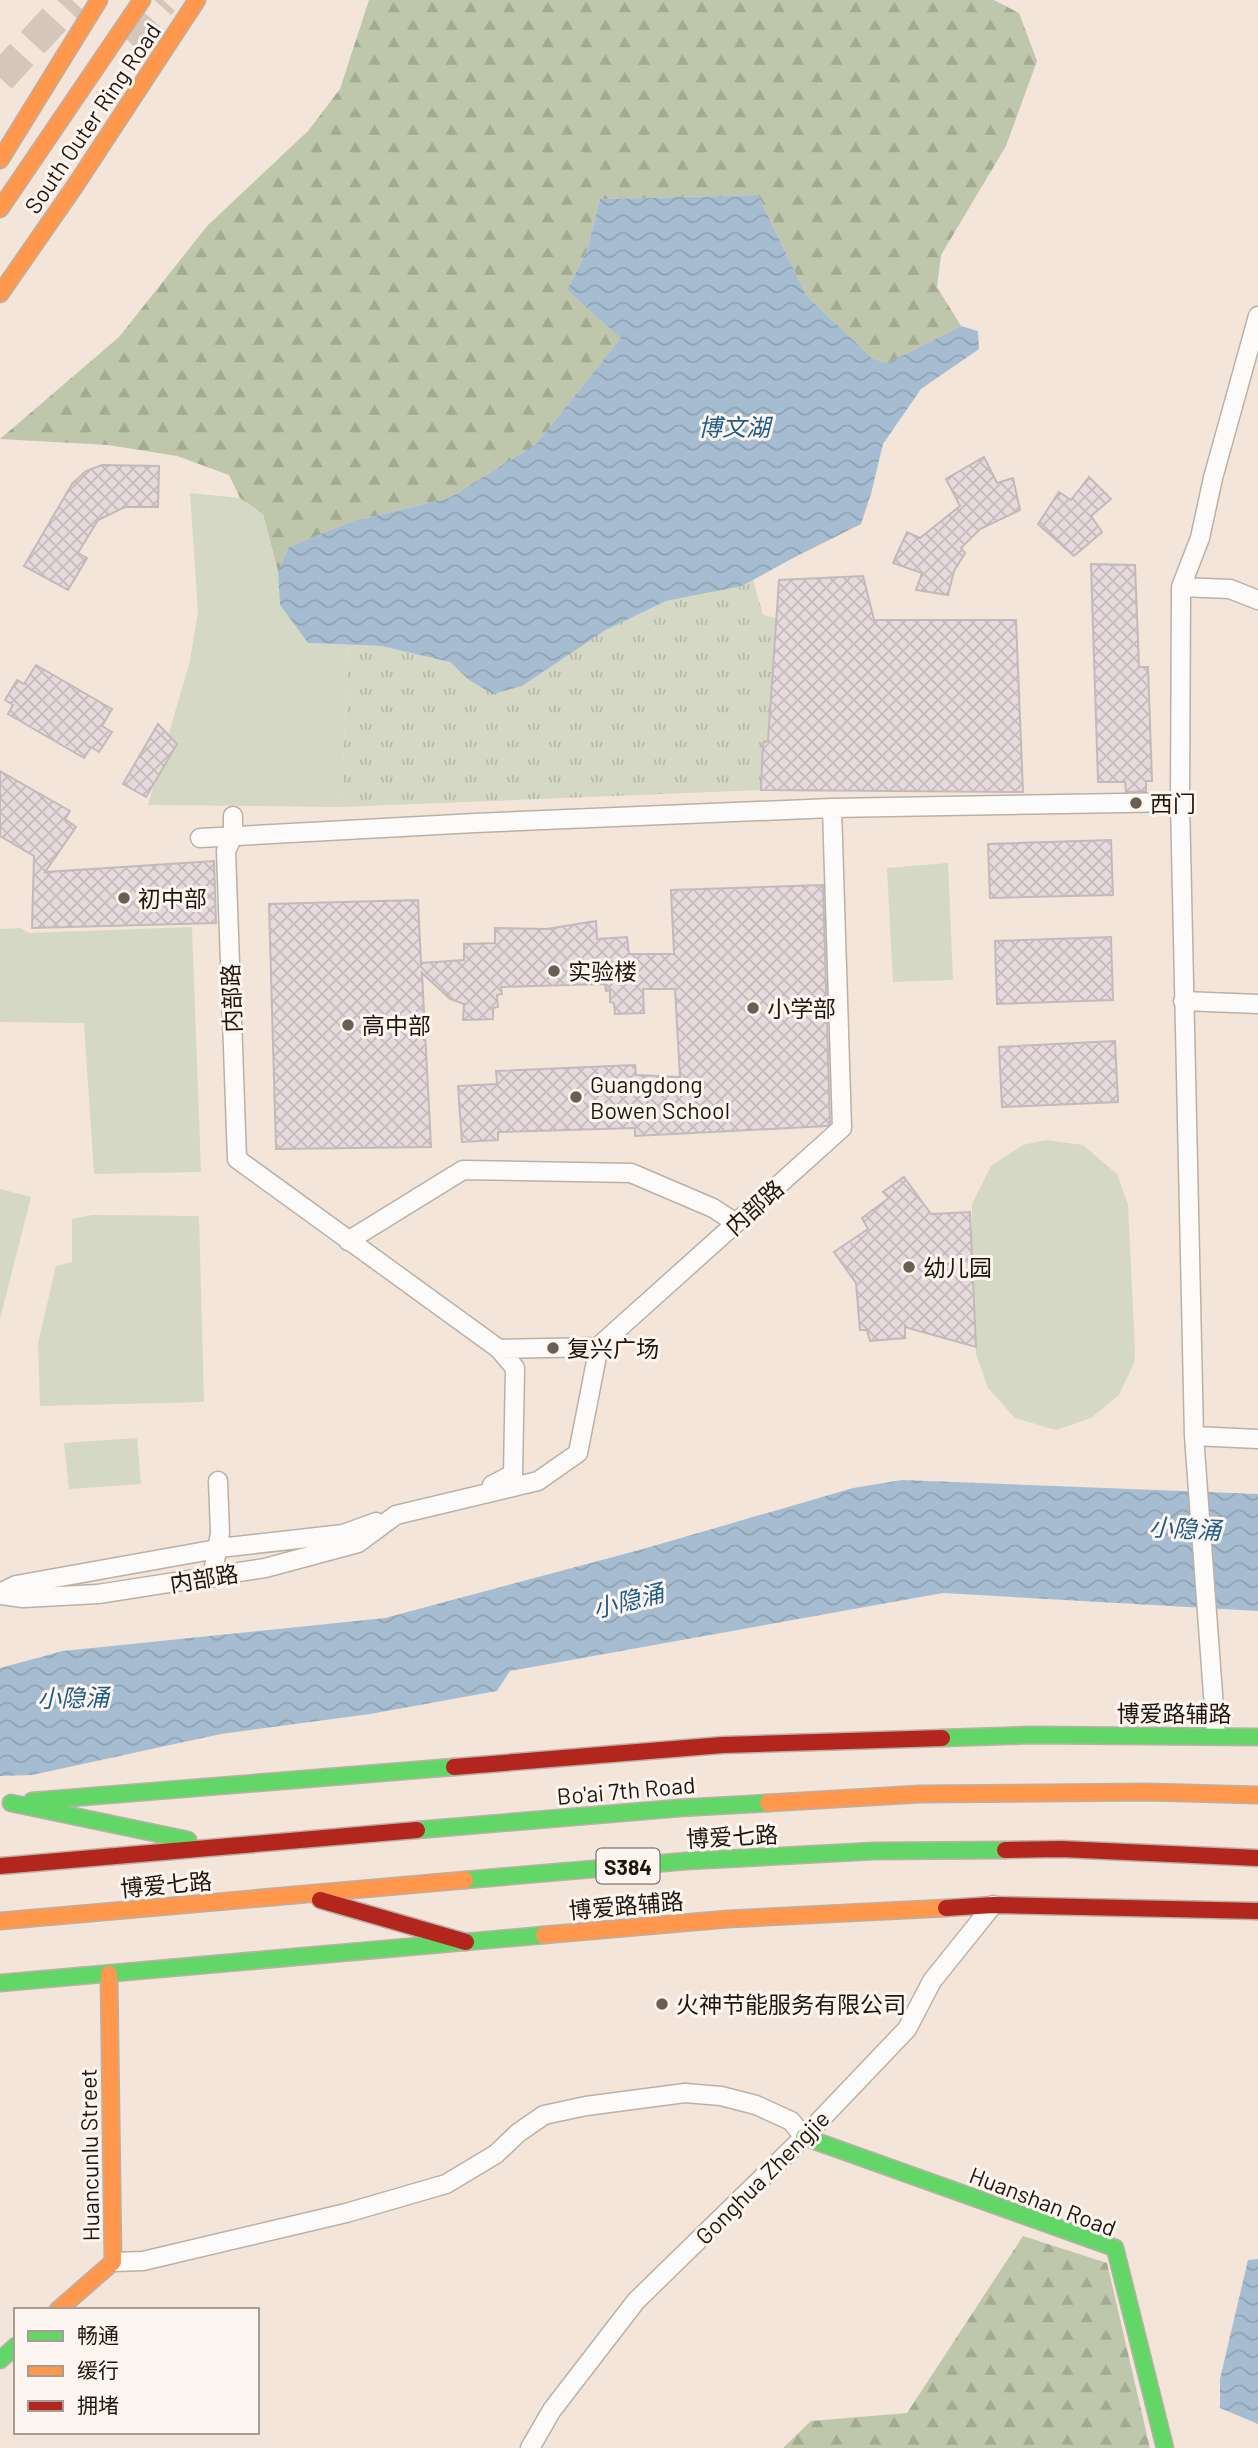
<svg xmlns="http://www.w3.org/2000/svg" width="1258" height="2448" font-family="Barlow,'Noto Sans SC',sans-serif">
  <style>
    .grass { fill: url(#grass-tufts) }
    .forest { fill: url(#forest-firs) }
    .garden { fill: #d4d8c4 }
    .water { fill: url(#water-waves) }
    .building { fill: url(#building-cross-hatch); stroke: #c4b9ba; stroke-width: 2 }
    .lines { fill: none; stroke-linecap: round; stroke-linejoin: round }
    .highway-tunnel { stroke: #d4c6bb; stroke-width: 32; stroke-dasharray: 32 16; stroke-linecap: butt }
    .street-casing { stroke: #bbb0a6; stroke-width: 21 }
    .fast-casing { stroke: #bbb0a6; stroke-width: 19 }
    .slow-casing { stroke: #bbb0a6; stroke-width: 19 }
    .jam-casing { stroke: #bbb0a6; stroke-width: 19 }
    .street { stroke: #fdfbf9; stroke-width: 18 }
    .fast { stroke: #63d668; stroke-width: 16 }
    .slow { stroke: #ff974d; stroke-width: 16 }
    .jam { stroke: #b3261e; stroke-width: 16 }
    .poi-dot { fill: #6b5e55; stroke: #fcf5f0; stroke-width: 2.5 }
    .labels { text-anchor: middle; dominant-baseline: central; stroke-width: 6; stroke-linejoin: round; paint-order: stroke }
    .shield { fill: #fcf5f0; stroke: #635951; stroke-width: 2 }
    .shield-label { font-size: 21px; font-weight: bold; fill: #21160d }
    .street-label { font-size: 23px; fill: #21160d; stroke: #fcf5f0 }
    .poi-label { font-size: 23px; fill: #21160d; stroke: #fcf5f0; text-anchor: start }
    .water-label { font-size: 24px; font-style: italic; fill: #1f5c89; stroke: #fcf5f0 }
  </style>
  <defs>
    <pattern id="grass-tufts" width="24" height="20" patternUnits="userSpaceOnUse" patternTransform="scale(1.75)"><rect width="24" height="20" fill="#d4d8c4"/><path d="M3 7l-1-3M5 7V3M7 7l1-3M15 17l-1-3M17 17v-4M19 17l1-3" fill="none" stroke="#b6b9a7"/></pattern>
    <pattern id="forest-firs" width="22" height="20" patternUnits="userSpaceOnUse" patternTransform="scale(1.75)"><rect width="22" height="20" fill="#bec7ab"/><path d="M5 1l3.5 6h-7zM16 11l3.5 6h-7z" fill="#a3aa92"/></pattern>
    <pattern id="water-waves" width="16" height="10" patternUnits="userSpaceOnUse" patternTransform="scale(1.75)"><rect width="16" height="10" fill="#a6bdd1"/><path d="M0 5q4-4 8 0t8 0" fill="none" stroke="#8fa2b2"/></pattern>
    <pattern id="building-cross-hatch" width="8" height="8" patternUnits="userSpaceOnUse" patternTransform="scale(1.75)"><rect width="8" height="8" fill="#e6dadd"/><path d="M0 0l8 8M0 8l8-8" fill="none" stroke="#c5babc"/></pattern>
  </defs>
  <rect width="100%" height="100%" fill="#f4e5da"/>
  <path class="grass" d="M753,580L763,615L776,618L768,741L763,743L761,790L341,807L349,645L381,646L450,662L469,680L604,631L666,601L742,586Z"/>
  <path class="forest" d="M369,0H994L1019,13L1037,61L1006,146L941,255L937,287L961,326L887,363L872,358L806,295L758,195L600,199L587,250L567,290L622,337L536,444L449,498L350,522L290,547L278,572L263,514L240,498L229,475L177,456L108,445L0,439L119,337L208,225L308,131L340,89Z
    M1023,2236L1107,2263L1150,2448H783L811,2421L907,2413Z"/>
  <path class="garden" d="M190,493L240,498L263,514L278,572L280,605L308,643L349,645L341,807L148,805L190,661L198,612Z
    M948,863L953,980L893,982L887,868Z
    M192,927L201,1172L94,1174L84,1023L0,1022V929L20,928L30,933Z
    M1046,1140L1083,1145L1117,1174L1128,1204L1135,1352L1134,1363L1119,1395L1091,1418L1056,1430L1015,1418L988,1388L976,1354L972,1250V1204L991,1166L1023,1145Z
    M0,1189L31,1197L0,1319Z
    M92,1215L199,1216L204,1402L40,1406L38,1343L56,1266L72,1262V1219Z
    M137,1438L141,1484L69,1489L64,1443Z"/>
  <path class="water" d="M758,195L806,295L872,358L887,363L961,326L978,331L979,349L921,389L883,444L871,494L861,524L797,556L742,586L666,601L604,631L522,686L493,694L469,680L450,662L381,646L308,643L280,605L278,572L289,547L350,522L449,498L536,444L621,338L567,290L587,250L600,199Z
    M902,1480L1258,1494V1611L943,1593L510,1671L497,1691L370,1714L221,1734L32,1775L0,1776V1668L63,1651L385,1618L643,1549L853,1488Z
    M1258,2259V2424L1220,2408V2379L1248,2260Z"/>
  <path class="building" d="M984,457L997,483L1013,478L1020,510L980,529L961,548L965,553L954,571L948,595L916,590L922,573L893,563L907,532L920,538L960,506L946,479Z
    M102,465L159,466L158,507H125L98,520L78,553L87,558L68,590L24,566L72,484L86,471Z
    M1089,477L1111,499L1091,516L1102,532L1074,556L1038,524L1059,492L1071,500Z
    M1091,564L1135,565L1139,667H1148L1152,781H1146V791L1126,792L1125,782H1098Z
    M863,576L874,620H1016L1023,792L761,790L763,743L768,741L779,580Z
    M36,665L112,709L102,726L112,732L99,752L91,747L84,758L8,714L13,705L5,700L17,680L24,684Z
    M158,724L177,744L146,797L123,784Z
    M0,771L70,811L65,819L76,827L45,872L214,861L216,923L32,928L34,856L0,836Z
    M1111,840L1113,895L990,898L988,844Z
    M823,885L830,1123L827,1126L635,1136V1128L498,1132V1140L462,1142L458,1086L497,1084L496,1071L635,1065L636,1075L680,1077L675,989H643L644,1013L615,1014L614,1003L610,1002V990L606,991L605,984L501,987L502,994L497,995L498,1007L493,1008V1019L463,1020L464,1004L450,999L422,973L431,1147L276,1149L269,904L418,900L421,963L464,960V944L495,943V928L547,929L596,921L597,939L627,937L629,954H674L671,890Z
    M1111,937L1113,1000L997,1004L995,941Z
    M1115,1041L1118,1102L1002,1107L999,1047Z
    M904,1177L931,1214L970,1212L976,1347L905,1327V1338L870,1341L867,1330H860L856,1283L834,1252L868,1229L862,1218L889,1198L883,1192Z"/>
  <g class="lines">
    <path class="highway-tunnel" d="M127,40L163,0
      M0,78L72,0"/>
    <defs>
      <path id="street" d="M1181,587L1230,589L1258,600
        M832,808L1180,802
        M233,816V836L226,851L237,1159L499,1349L515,1368L513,1474L492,1485
        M1183,1001L1258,1004
        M348,1241L463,1170L631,1173L713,1208L736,1223
        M499,1349L599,1347
        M1194,1436L1258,1439
        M212,1578L220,1533L218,1481
        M0,1593L16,1585L228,1547L343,1534L376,1522
        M0,1595L23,1598L98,1594L265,1568L358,1543L396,1515L538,1481L578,1453L599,1346L842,1128L832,808L475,823L200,838
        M1216,1735L1194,1436L1180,802L1181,587L1200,538L1213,478L1258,316
        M113,2262L143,2261L346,2213L446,2184L496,2154L518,2133L544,2115L586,2106L685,2093L721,2096L756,2105L791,2121L804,2137
        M530,2448L552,2410L636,2301L804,2137L907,2029L932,1981L993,1905"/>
      <path id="fast" d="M942,1738L1030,1735L1258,1737
        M32,1801L454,1767
        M11,1803L188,1840
        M417,1830L680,1808L768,1803
        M465,1880L687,1861L874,1851L1005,1850
        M0,1983L544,1935
        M804,2137L1115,2248L1165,2448
        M0,2360L16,2346"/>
      <path id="slow" d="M0,160L99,0
        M0,209L142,0
        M0,294L75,186L197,0
        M768,1803L920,1794L1148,1792L1258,1795
        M1257,1911H1258
        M0,1921L465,1880
        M544,1935L728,1919L946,1908
        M58,2310L113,2262L109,1974"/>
      <path id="jam" d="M454,1767L723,1745L942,1738
        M1005,1850L1061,1849L1258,1858
        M0,1866L417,1830
        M320,1900L466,1942
        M946,1908L993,1905L1258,1911"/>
    </defs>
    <use href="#street" class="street-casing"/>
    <use href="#fast" class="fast-casing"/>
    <use href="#slow" class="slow-casing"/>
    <use href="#jam" class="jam-casing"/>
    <use href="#street" class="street"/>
    <use href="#fast" class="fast"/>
    <use href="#slow" class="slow"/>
    <use href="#jam" class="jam"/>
  </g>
  <g class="poi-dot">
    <circle cx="1136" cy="803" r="7"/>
    <circle cx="124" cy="898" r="7"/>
    <circle cx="554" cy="971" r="7"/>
    <circle cx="753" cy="1008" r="7"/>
    <circle cx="348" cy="1025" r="7"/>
    <circle cx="576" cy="1097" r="7"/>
    <circle cx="909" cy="1267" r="7"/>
    <circle cx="553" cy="1348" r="7"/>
    <circle cx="662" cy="2004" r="7"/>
  </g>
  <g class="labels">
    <rect class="shield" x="596.5" y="1848.5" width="63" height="35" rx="5"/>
    <g class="shield-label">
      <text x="628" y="1866">S384</text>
    </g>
    <g class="street-label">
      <text transform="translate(92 118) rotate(-56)">South Outer Ring Road</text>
      <text transform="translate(231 998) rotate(-92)">内部路</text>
      <text transform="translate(754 1207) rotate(-42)">内部路</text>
      <text transform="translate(204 1578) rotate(-9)">内部路</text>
      <text x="1174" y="1713">博爱路辅路</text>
      <text transform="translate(626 1790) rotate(-5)">Bo'ai 7th Road</text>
      <text transform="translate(732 1836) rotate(-3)">博爱七路</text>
      <text transform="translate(166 1884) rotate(-5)">博爱七路</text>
      <text transform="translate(626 1905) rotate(-5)">博爱路辅路</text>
      <text transform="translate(89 2155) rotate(-91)">Huancunlu Street</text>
      <text transform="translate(762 2177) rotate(-45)">Gonghua Zhengjie</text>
      <text transform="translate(1043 2201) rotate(21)">Huanshan Road</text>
    </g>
    <g class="poi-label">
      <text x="1150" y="803">西门</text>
      <text x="138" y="898">初中部</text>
      <text x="568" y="971">实验楼</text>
      <text x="767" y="1008">小学部</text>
      <text x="362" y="1025">高中部</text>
      <text x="590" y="1084">Guangdong<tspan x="590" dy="26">Bowen School</tspan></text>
      <text x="923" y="1267">幼儿园</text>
      <text x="567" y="1348">复兴广场</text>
      <text x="676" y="2004">火神节能服务有限公司</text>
    </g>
    <g class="water-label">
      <text x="734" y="426">博文湖</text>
      <text transform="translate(1185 1528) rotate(3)">小隐涌</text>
      <text transform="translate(628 1600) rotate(-14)">小隐涌</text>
      <text transform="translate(73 1697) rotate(-1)">小隐涌</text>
    </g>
  </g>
  <rect x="14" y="2308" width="245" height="126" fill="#fcf5f0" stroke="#a49c95" stroke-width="2"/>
  <rect x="28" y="2331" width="35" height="10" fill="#63d668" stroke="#a49c95" stroke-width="2"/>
  <text x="77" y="2343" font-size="21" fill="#21160d">畅通</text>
  <rect x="28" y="2366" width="35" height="10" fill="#ff974d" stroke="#a49c95" stroke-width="2"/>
  <text x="77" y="2378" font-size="21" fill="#21160d">缓行</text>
  <rect x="28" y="2401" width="35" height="10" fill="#b3261e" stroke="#a49c95" stroke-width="2"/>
  <text x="77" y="2413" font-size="21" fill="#21160d">拥堵</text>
</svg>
